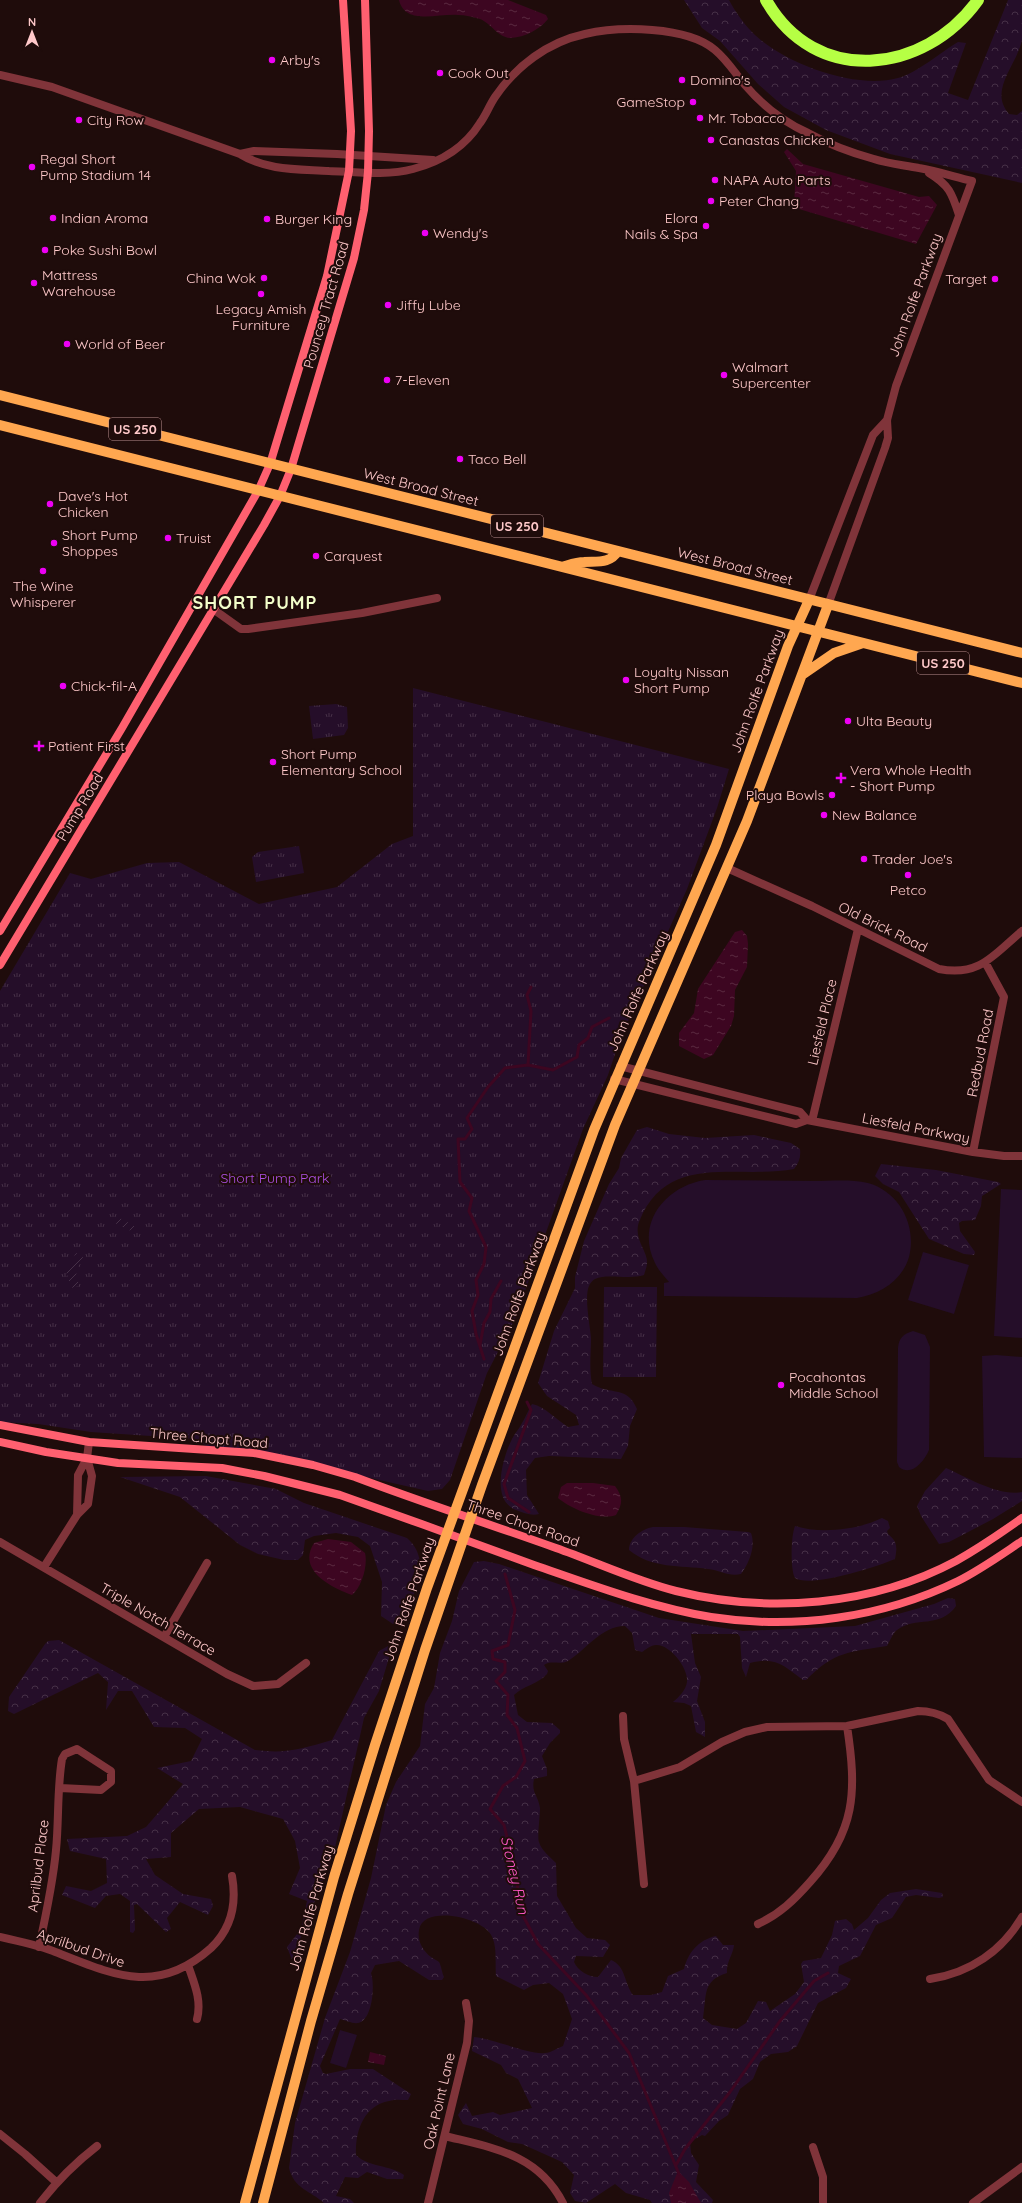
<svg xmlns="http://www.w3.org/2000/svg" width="1022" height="2203" font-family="Quicksand,sans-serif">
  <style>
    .grass { fill: #250e29 }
    .forest { fill: url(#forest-crowns) }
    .park { fill: url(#park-tufts) }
    .garden { fill: url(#garden-furrows) }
    .water { fill: url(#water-ripples) }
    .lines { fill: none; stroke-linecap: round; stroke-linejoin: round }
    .stream { stroke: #3d0621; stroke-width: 3 }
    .minor { stroke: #80343a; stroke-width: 8 }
    .secondary { stroke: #ff6070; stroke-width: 8 }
    .primary { stroke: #ffa750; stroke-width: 10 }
    .motorway { stroke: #b6ff44; stroke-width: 12 }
    .poi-dot { fill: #ed00f4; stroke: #1f0c0b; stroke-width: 1.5 }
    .labels { text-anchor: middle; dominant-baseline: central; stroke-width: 4; stroke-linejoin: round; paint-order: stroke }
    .shield { fill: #1f0c0b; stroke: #bc9091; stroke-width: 1 }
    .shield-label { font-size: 13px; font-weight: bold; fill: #ffc9ca }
    .poi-label { font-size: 14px; fill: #ffc9ca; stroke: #1f0c0b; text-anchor: start }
    .street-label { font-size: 14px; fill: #ffc9ca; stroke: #1f0c0b }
    .park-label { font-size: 14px; fill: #ac50e4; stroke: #1f0c0b }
    .water-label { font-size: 15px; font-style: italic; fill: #ff57c7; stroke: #1f0c0b }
    .district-label { font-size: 18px; font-weight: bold; letter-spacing: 1px; fill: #f3ffcb; stroke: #1f0c0b }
  </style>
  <defs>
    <pattern id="forest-crowns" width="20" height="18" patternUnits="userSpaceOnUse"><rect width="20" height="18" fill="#250e29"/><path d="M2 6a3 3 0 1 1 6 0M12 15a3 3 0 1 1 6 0" fill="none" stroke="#463047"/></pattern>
    <pattern id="park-tufts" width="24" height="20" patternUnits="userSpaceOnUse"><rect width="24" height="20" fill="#250e29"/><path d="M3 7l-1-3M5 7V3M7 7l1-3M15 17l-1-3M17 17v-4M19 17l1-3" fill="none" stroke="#463047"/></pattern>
    <pattern id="garden-furrows" width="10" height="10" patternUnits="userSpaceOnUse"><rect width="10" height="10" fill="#250e29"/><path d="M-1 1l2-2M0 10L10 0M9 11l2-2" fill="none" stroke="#463047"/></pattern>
    <pattern id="water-ripples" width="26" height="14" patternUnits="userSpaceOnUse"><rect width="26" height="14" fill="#3d0621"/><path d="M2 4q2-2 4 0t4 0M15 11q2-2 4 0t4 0" fill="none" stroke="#5a2940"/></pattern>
  </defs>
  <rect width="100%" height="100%" fill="#1f0c0b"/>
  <path class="grass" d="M705,1180C741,1180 777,1181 814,1181C831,1181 851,1179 868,1183C900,1192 917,1226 909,1257C902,1281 880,1294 857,1298L664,1296V1283L669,1282C664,1276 658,1270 655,1263C635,1223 666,1186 705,1180Z
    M1001,1189L1022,1190V1338L994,1336Z
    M923,1252L969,1265L954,1314L908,1300Z
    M913,1331L925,1335L930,1347L929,1450C924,1462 911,1477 899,1467L897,1462L898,1348C899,1338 903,1334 913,1331Z
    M996,1355L1022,1357V1458L984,1457L982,1356Z
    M340,2030L357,2035L346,2068L330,2063Z"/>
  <path class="forest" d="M684,0H729C735,11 743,23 752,32C782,63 855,90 898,78C917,73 941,52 958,42L966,43L948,93L968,100L1008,0H1022C1022,13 1022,28 1022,40C1017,65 988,90 1009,114L1017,115L1022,111V183L890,154L826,130L784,107L758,84L720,41L702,28Z
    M647,1127L669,1134L705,1138L754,1135L791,1143L800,1149C801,1157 799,1163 794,1169C737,1180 667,1151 639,1222C633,1239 648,1251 647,1263C647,1267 645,1271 644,1275C629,1280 607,1273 595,1279C593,1280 590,1283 589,1286C584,1297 590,1325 591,1338C591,1353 589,1368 592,1384C612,1396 627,1385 637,1409L630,1426L628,1446L621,1459L549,1456L535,1458L526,1470L527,1495L539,1514C531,1516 524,1513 516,1510C490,1500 503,1457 512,1439C515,1433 519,1429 522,1423C526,1417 528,1410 532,1404C544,1406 557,1420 568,1427L579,1425L576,1415L547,1396L538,1383L554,1331L575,1288V1277L584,1241L609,1184L619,1168L621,1158L637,1130Z
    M881,1164L936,1170L998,1182L1001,1184L982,1196L981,1206L975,1220L962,1221L959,1223L960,1231L975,1252L974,1255L964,1254L929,1239L899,1192L883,1184L875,1176Z
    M946,1468C966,1477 1000,1497 1022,1492V1501L993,1519L949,1542L939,1544L921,1516L917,1506L925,1491Z
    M206,1476L276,1489L304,1503L407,1538C433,1561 414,1593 403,1620L393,1624L381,1616L382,1582L370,1546L358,1537L336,1533L314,1536L305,1540L303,1555L298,1560H284L258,1554L240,1545L180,1497L120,1477Z
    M882,1518L888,1521L890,1528L887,1531L888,1534C898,1542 897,1548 895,1559C876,1567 811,1588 795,1578C790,1569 791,1536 795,1526C820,1534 858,1530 882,1518Z
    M653,1527H684L748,1532L751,1533C756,1547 749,1563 741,1574C729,1577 720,1570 708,1569C680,1565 652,1569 629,1550C629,1538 642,1529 653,1527Z
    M484,1561L499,1564L659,1618L743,1631L855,1626L934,1604L948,1598L955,1599L956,1606C940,1629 915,1616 897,1630C893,1633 890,1641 887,1646C849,1652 835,1651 806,1680H803C784,1666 776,1656 750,1663L746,1677L742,1668L740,1637L738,1634H691L695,1663L701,1677L697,1701L705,1722V1737L696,1732L691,1706L684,1703L673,1702C679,1697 686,1690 687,1682C689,1669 670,1644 656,1645C651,1645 645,1650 642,1652L635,1650L632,1633L625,1626C601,1626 586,1650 568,1661C561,1665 550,1660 544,1665L548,1671L547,1674C538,1684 523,1686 514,1695L518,1715L527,1722L552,1723L560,1730V1733L550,1743L542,1756L547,1769V1776L534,1779C531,1793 538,1795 540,1808C540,1816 537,1838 539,1842C541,1850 550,1857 556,1863L557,1896L576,1928L587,1938L605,1940L610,1945L603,1957L576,1956L574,1962C578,1971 589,1977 598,1977L611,1960C626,1966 624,1983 633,1995H651L662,1992L668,1976L684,1969C688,1953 698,1940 716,1936L723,1945H734C733,1955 726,1962 727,1973C702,1981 707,1994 703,2018L712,2025L737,2029L746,2023L758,2001L766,2002L770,2011L795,1994L804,1982L801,1964L803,1961L821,1958L832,1935L835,1921L846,1919L852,1924L854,1930L868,1918L881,1900L890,1893L916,1889L942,1893L943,1897L939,1898L916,1895L906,1897L892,1918L876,1925L860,1956L839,1966L838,1973L851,1979L846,1988L818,2003L797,2046L788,2052L771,2054L760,2062L753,2079L740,2089L728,2115L719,2121L705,2136L702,2135L690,2142L691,2153L699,2165L696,2182L713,2200L712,2203H652L650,2200L626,2193L615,2184L586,2203L575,2201L570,2193L574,2175L562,2162L522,2144L508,2142L482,2129L463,2124L458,2115L466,2103L472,2116L493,2112L500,2115L532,2108L518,2079L506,2073L501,2065L472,2051L474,2037C495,2039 529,2055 545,2053C551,2053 557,2048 563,2046L572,2019L563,1994L549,1983L533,1985L524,1990L496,1976C495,1965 497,1950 493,1939C487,1917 423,1904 419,1930C417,1941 423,1951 431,1957C433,1959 437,1960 439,1962C441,1965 442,1973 444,1977L442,1980H429L399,1961L375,1965L371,1973C375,1984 373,2020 358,2023C353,2024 345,2020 340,2019L320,2066L323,2073L326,2074L350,2069H373L411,2094L408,2100C402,2100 395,2099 389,2101C363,2106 355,2132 356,2155C368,2167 390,2165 404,2175L403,2179H387L367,2172L358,2178L345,2177L336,2196L350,2199L354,2203H324C311,2191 294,2189 289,2168L295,2123L325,2018L350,1952L371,1878L386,1805L396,1782L420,1746L425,1704L434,1688L440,1653L452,1621L459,1591L474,1562Z
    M59,1640L255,1750C287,1754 301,1749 332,1740L379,1651L388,1646L391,1651L379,1691L364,1718L334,1852L292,1960L287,1947L301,1929L307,1901L289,1894L300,1868L295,1841L283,1819L240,1807L199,1809L171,1833V1857L146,1859L155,1875L183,1894L211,1899L213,1906L208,1915L180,1902L167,1918L171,1929L166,1932L137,1904L134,1905L135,1930L133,1933L130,1932V1901L120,1894L106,1896L95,1908L62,1895L66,1886L91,1891L107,1883L106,1859L70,1851L67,1839L127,1836L146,1827L183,1784L157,1768L191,1761L202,1739L185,1728L154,1727L132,1691H118L106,1710L108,1682L98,1673L14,1714L8,1711L9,1697L45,1644L48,1641Z"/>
  <path class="park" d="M413,688L729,769L717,808L687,889L620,1039L608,1075L583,1129L515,1319L487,1373L450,1480L442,1489L428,1491L313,1465L211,1449L196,1439L91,1432L38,1424L0,1422V991L70,873L91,879L147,863L179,862L259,904L337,887L392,844L413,836Z
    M336,704L347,707L348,728L344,735L313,739L309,706Z
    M299,846L304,873L256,882L252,857L258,852Z
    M604,1287H657L656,1377H603Z"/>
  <path class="garden" d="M118,1217L136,1227L133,1232L115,1223Z
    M76,1253L83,1257L76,1272L79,1286L71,1288L66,1271Z"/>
  <path class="water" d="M399,0H508L546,15L548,19C539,30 525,37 511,38C498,38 491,23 480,19C473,17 465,15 458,15C439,13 405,26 399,0Z
    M787,149L803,164L919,197L929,196L937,205L916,244L799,209L794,204L796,171L784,152Z
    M742,930L747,936L748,944L747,967L735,990L734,1016L731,1026L713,1055L704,1059L679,1046V1033L694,1013L698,989L735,932Z
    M567,1483H593L615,1486C623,1497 623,1503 616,1515C600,1521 571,1509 558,1498L561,1487Z
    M328,1539L351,1542L365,1553C368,1565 362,1587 352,1595C330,1587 297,1570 314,1543Z
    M370,2052L386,2056L384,2065L368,2062Z
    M678,2171L689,2182L701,2203H671L669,2193Z"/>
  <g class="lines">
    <path class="stream" d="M528,1065L531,1011L527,995L531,987
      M480,1345L484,1323L490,1312L491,1299L501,1281
      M484,1359L476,1334L472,1311L478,1295L476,1280L484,1264L486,1247L469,1211L472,1198L460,1182L458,1139H465L472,1129L467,1118L488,1087L505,1068L528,1065L553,1070L577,1057L579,1045L588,1038L592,1027L609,1018
      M527,1402L531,1410L504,1484L508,1498L529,1512
      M505,1574L515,1610L508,1645L492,1651L493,1659L505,1662V1672L496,1681L508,1695L507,1715L517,1728L525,1761L516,1777L503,1786L490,1809L504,1825L516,1873L520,1910L538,1944L586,1995L629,2053L679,2174
      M676,2165L685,2149L730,2092L780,2021L814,1981L828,1973"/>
    <path class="minor" d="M0,75L52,87L240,154C267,171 299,169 329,171C355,172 388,176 413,169C440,162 465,147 480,123C486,115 489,106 495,97C516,66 548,42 585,34C619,26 687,26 715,50C727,60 735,73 745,85C762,105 784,122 808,133C828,144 852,153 874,159C889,164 904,165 919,168C937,171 955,177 972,181L896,386L887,420L888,438L885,448L828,605
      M240,154L254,151L337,154L433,160
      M929,173C949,185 952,193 959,215
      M809,600L873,435L887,420
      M213,609L241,629H248L362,613L437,598
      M727,868L812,906L939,969C980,977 993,955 1022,931
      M620,1066L800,1112L807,1120
      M614,1079L796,1124L807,1120L973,1152L1004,1156H1022
      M812,1121L858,929
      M973,1152L1004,997L985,962
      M77,1515L78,1475L87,1458L89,1442
      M0,1542L227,1674L253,1686L278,1684L306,1663
      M44,1567L77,1515L88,1504L92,1476L87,1458
      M164,1637L207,1563
      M623,1716L624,1739L634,1781L644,1884
      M634,1781L680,1767L722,1742L745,1732L767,1727L847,1726L918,1711C929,1711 938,1713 948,1719L989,1780L1022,1802
      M758,1924C780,1914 794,1900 810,1882C856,1831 857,1792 847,1726
      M0,1937C18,1941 36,1945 53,1951C112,1974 156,1997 211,1948C232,1928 237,1904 232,1876
      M39,1947C46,1915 53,1883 56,1850C59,1820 57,1789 62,1759L65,1754L77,1749L111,1771V1782L101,1790L60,1788
      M188,1965C194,1983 202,2000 197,2019
      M930,1979C970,1973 1002,1951 1022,1917
      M0,2134L25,2154L56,2182
      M445,2136C493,2148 538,2154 563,2203
      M813,2147L823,2177V2203
      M40,2203C57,2181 75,2163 97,2146
      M428,2203L467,2043L469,2021L466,2003
      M973,2203L1022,2167"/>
    <path class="secondary" d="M0,931L122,728L258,491L270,464L327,276L349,171L351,131L343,0
      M0,965L264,525L280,496L291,469L354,258L364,210L368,172L369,131L365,0
      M0,1425L89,1442L254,1453L313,1465L355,1477C421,1502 489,1524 556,1548C596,1562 636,1581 676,1591C768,1614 872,1606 956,1561C979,1548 1001,1533 1022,1518
      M0,1442L46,1452L118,1463L222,1468L264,1476L340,1495C405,1518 469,1541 534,1565C592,1585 650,1607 711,1617C794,1630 882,1618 958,1581C980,1570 1001,1555 1022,1541"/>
    <path class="primary" d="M0,395L1022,653
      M0,425L1022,683
      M562,567C569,565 576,562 584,562C597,561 610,564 618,551
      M802,675L834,653L863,643
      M245,2203L334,1877L375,1745L427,1588L594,1130L716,845L788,646L809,600
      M263,2203L311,2021L348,1894L425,1650L482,1485L615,1125L747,821L828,605"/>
    <path class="motorway" d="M766,0C815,87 924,75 978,0"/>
  </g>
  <g class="poi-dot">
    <circle cx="272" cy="60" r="4"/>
    <circle cx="440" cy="73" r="4"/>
    <circle cx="682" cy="80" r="4"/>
    <circle cx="693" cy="102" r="4"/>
    <circle cx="700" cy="118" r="4"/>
    <circle cx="79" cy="120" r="4"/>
    <circle cx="711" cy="140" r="4"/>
    <circle cx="32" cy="167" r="4"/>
    <circle cx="715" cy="180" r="4"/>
    <circle cx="711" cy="201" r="4"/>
    <circle cx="53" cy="218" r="4"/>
    <circle cx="267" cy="219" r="4"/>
    <circle cx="706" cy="226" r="4"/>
    <circle cx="425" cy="233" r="4"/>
    <circle cx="45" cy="250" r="4"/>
    <circle cx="264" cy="278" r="4"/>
    <circle cx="995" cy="279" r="4"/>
    <circle cx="34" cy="283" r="4"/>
    <circle cx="261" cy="294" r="4"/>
    <circle cx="388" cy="305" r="4"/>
    <circle cx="67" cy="344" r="4"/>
    <circle cx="724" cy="375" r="4"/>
    <circle cx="387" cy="380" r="4"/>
    <circle cx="460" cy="459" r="4"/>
    <circle cx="50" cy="504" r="4"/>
    <circle cx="168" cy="538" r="4"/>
    <circle cx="54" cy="543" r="4"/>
    <circle cx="316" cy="556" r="4"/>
    <circle cx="43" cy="571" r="4"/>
    <circle cx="626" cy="680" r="4"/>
    <circle cx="63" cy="686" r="4"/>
    <circle cx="848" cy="721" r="4"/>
    <path d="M37 740h4v4h4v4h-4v4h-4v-4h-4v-4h4z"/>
    <circle cx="273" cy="762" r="4"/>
    <path d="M839 772h4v4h4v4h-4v4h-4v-4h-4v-4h4z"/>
    <circle cx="832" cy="795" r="4"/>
    <circle cx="824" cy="815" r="4"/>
    <circle cx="864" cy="859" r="4"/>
    <circle cx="908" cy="875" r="4"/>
    <circle cx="781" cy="1385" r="4"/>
  </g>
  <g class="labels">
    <g class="shield">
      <rect x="109" y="418" width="52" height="22" rx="3"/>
      <rect x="491" y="515" width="52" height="22" rx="3"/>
      <rect x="917" y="652" width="52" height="22" rx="3"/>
    </g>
    <g class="shield-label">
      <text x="135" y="429">US 250</text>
      <text x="517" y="526">US 250</text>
      <text x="943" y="663">US 250</text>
    </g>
    <g class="poi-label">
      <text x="280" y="60">Arby's</text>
      <text x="448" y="73">Cook Out</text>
      <text x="690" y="80">Domino's</text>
      <text x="685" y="102" text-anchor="end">GameStop</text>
      <text x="708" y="118">Mr. Tobacco</text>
      <text x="87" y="120">City Row</text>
      <text x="719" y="140">Canastas Chicken</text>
      <text x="40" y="159">Regal Short<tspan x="40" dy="16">Pump Stadium 14</tspan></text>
      <text x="723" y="180">NAPA Auto Parts</text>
      <text x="719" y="201">Peter Chang</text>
      <text x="61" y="218">Indian Aroma</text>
      <text x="698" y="218" text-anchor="end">Elora<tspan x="698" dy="16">Nails &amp; Spa</tspan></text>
      <text x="275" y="219">Burger King</text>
      <text x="433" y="233">Wendy's</text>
      <text x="53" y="250">Poke Sushi Bowl</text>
      <text x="42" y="275">Mattress<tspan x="42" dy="16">Warehouse</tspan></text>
      <text x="256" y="278" text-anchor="end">China Wok</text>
      <text x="987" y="279" text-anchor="end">Target</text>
      <text x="396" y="305">Jiffy Lube</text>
      <text x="261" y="309" text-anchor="middle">Legacy Amish<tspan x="261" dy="16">Furniture</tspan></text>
      <text x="75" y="344">World of Beer</text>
      <text x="732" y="367">Walmart<tspan x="732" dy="16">Supercenter</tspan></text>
      <text x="395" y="380">7-Eleven</text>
      <text x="468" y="459">Taco Bell</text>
      <text x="58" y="496">Dave's Hot<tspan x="58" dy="16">Chicken</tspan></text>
      <text x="62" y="535">Short Pump<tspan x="62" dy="16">Shoppes</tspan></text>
      <text x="176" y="538">Truist</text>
      <text x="324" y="556">Carquest</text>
      <text x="43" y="586" text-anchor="middle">The Wine<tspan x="43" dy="16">Whisperer</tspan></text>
      <text x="634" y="672">Loyalty Nissan<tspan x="634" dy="16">Short Pump</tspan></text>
      <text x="71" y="686">Chick-fil-A</text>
      <text x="856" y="721">Ulta Beauty</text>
      <text x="48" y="746">Patient First</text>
      <text x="281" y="754">Short Pump<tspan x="281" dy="16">Elementary School</tspan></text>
      <text x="850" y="770">Vera Whole Health<tspan x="850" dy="16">- Short Pump</tspan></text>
      <text x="824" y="795" text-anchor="end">Playa Bowls</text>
      <text x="832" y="815">New Balance</text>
      <text x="872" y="859">Trader Joe's</text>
      <text x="908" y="890" text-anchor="middle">Petco</text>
      <text x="789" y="1377">Pocahontas<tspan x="789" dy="16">Middle School</tspan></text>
    </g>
    <g class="street-label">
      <text transform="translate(915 295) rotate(-70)">John Rolfe Parkway</text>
      <text transform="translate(326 305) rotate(-74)">Pouncey Tract Road</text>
      <text transform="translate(421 487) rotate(14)">West Broad Street</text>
      <text transform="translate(735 566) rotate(14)">West Broad Street</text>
      <text transform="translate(757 691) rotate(-70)">John Rolfe Parkway</text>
      <text transform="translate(80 807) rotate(-59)">Pump Road</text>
      <text transform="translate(883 927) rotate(26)">Old Brick Road</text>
      <text transform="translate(638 991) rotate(-66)">John Rolfe Parkway</text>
      <text transform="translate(822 1022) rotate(-77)">Liesfeld Place</text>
      <text transform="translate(980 1053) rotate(-79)">Redbud Road</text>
      <text transform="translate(916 1128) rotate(11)">Liesfeld Parkway</text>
      <text transform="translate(519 1294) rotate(-70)">John Rolfe Parkway</text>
      <text transform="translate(209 1438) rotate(5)">Three Chopt Road</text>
      <text transform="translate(523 1523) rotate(19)">Three Chopt Road</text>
      <text transform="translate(409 1599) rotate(-71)">John Rolfe Parkway</text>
      <text transform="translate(158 1619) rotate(30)">Triple Notch Terrace</text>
      <text transform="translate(38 1866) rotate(-83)">Aprilbud Place</text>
      <text transform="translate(311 1908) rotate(-74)">John Rolfe Parkway</text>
      <text transform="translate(81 1948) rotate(19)">Aprilbud Drive</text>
      <text transform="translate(439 2101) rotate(-77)">Oak Point Lane</text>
    </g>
    <g class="park-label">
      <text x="275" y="1178">Short Pump Park</text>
    </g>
    <g class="water-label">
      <text transform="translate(515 1875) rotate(77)">Stoney Run</text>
    </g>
    <g class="district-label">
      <text x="255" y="602">SHORT PUMP</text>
    </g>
  </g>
  <g transform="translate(32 32)" stroke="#1f0c0b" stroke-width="3" paint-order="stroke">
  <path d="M0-3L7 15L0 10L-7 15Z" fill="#ffc9ca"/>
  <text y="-6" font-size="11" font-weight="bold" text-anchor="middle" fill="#ffc9ca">N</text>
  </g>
</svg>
